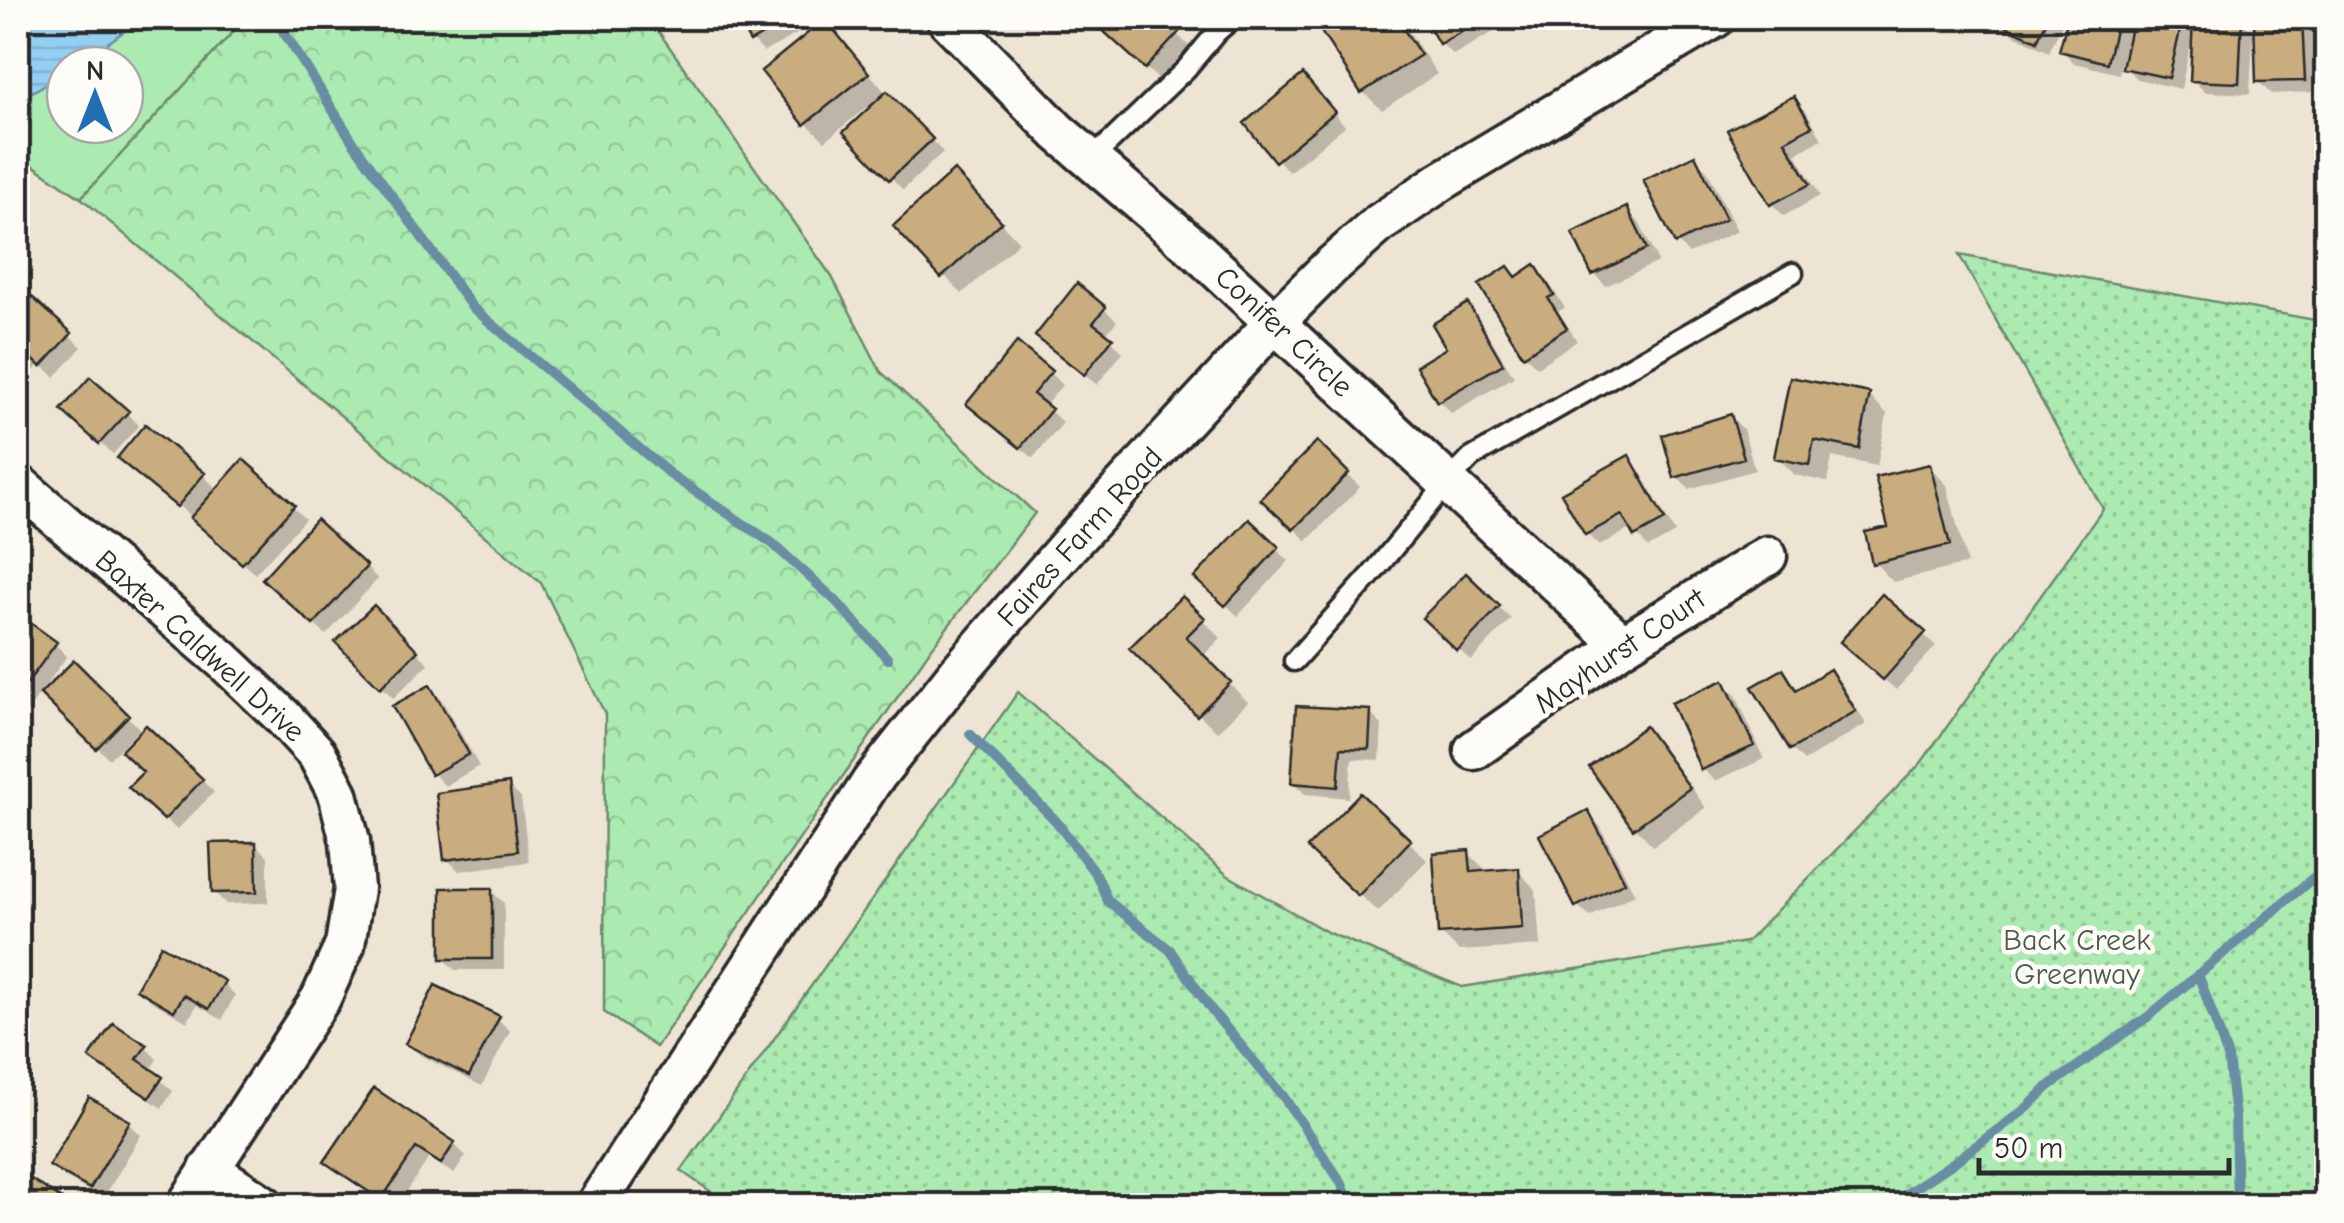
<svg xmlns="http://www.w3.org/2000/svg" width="2344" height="1223" font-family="'Comic Neue',sans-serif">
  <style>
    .grass { fill: #abeab1; stroke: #6b8a6e; stroke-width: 2.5; fill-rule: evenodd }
    .forest { fill: url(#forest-crowns); stroke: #6b8a6e; stroke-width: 2.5 }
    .park { fill: url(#park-dots); stroke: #6b8a6e; stroke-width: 2.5 }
    .water { fill: url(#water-rules); stroke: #698da3; stroke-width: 2.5 }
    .shadow { fill: #0003 }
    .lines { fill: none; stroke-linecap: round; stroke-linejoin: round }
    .stream { stroke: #698da3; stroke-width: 10 }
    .building { fill: #c9ad7e; stroke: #2b2b2b; stroke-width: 2.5 }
    .lane-casing { stroke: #2b2b2b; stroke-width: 25 }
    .street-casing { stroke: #2b2b2b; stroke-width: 45 }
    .lane { stroke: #fdfcf7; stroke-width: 18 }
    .street { stroke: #fdfcf7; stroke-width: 38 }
    .labels { text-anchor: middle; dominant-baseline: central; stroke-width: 9; stroke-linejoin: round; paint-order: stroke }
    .street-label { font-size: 30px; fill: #2b2b2b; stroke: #fdfcf7 }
    .park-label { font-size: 30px; fill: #4b5b4c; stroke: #fdfcf7 }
  </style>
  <defs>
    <pattern id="forest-crowns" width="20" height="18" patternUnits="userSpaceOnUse" patternTransform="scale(2.5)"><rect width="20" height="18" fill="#abeab1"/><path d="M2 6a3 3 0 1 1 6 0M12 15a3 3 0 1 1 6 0" fill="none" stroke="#93c998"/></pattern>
    <pattern id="park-dots" width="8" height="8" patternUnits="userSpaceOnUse" patternTransform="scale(2.5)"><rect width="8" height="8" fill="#abeab1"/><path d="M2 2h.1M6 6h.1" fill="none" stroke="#93c998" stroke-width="1.8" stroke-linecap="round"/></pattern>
    <pattern id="water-rules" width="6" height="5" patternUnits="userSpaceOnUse" patternTransform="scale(2.5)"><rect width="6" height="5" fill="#93cef3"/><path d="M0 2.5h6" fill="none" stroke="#7fb1d0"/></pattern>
  </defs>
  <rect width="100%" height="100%" fill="#ede4d3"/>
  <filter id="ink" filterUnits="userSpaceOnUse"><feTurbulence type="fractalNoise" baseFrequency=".01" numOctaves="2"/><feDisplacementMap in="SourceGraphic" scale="20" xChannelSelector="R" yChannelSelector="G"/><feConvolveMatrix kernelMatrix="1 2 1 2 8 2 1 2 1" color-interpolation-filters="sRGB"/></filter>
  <g filter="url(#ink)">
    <path class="grass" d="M18,18H246L81,198L18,155ZM65,65H125V125H65Z"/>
    <path class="forest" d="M246,18H649L832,277L881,372L1035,513L930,650L656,1047L604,1012L605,714L541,583L81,198Z"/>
    <path class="park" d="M1959,255L2326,322V1205L732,1206L681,1171L1018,692L1227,875L1329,933L1462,987L1746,942L1921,763L2103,509Z"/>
    <path class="water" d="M18,18H142L78,65H65V73L18,100Z"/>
    <path class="shadow" d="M739,18H798L804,30L764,52L752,40Z
      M1093,18H1160L1189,46L1159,80Z
      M1338,18H1400L1437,74L1382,110L1363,92L1322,28Z
      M1427,18H1518L1453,55L1441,43Z
      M2007,18H2065L2049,52L2016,36L2004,24Z
      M2070,18H2181L2195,30L2241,21L2257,37L2301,20L2314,32L2316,92L2271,94L2258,81L2257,37H2253L2250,94L2205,92L2193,80L2194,43L2191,42L2181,89L2137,79L2121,63L2119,74L2074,63L2062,50Z
      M825,22L843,41L885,92L943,152L903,190L847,132L871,109L868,106L825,141L806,123Z
      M1315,90L1345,126L1289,172L1247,124Z
      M1793,99L1806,111L1822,139L1796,154L1820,196L1784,216L1772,204Z
      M1694,158L1707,170L1737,231L1689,254L1677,242Z
      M972,192L1019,242L962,294L897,226Z
      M1627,210L1639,222L1658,262L1606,286L1594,274Z
      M1535,268L1547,280L1565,308L1558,311L1577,341L1537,367L1525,355L1482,286L1518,279Z
      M32,301L82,347L55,377L40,364L23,382L18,377V317Z
      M1467,306L1479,319L1514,377L1451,413L1439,401L1419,367L1450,349Z
      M1104,309L1117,321L1105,335L1123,352L1097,385L1050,347Z
      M1050,373L1062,385L1045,406L1063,423L1033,458L981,415Z
      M1869,395L1887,414L1877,466L1832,457L1827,482L1795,475L1777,457Z
      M127,413L139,425L113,454L76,422Z
      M1731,417L1743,429L1755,470L1689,489L1677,477Z
      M1317,445L1360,487L1307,541L1264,499Z
      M1628,458L1640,471L1675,533L1648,548L1632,528L1599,546L1587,534L1565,494Z
      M1929,466L1947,485L1967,564L1893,582L1875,563L1891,528Z
      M132,469L203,475L218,490L293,507L305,519L255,574L191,516Z
      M1249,523L1289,561L1238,616L1210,590Z
      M366,567L378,579L326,635L277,591Z
      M1466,576L1511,619L1471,661L1426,618Z
      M1883,597L1936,646L1896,690L1855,654Z
      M1182,599L1221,638L1202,657L1248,702L1217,732L1132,648Z
      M374,609L429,664L393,698L339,642Z
      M18,617L55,644L67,656L22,719L18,716Z
      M74,664L143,732L146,728L214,792L177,830L132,787L146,772L142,733L139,730L109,759L44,694Z
      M1783,672L1799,691L1830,672L1842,684L1866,724L1804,761L1792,749L1755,688Z
      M1724,683L1736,695L1764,759L1715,781L1703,769Z
      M429,688L442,700L479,766L445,786L433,773Z
      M1370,713L1382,725L1380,760L1352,759L1349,798L1305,794L1293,782Z
      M1645,730L1663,748L1706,808L1653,846L1635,827Z
      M508,786L521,798L529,862L459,871L447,859Z
      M1588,814L1600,826L1635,894L1590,917L1577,905Z
      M1409,842L1427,860L1378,912L1329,867Z
      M255,844L268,856V903L226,904L214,892Z
      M1468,853L1487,871H1518L1536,890L1540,946L1459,951L1440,932Z
      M491,891L504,903V970H455L443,958Z
      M223,983L235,995L222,1020L197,1005L187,1022L151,1001L139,989Z
      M498,1019L510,1031L482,1086L420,1055L408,1043Z
      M145,1047L157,1059L150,1071L173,1091L162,1108L104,1070L92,1058Z
      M375,1092L454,1144L466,1156L454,1174L429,1158L397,1206H387L340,1174L328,1162Z
      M129,1123L141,1135L103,1199L64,1177L52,1165Z"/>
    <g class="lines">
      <path class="stream" d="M275,18L353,142L472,307L671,475L772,543L836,601L888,659
        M970,734L1056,821L1097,876L1108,901L1170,950L1212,1011L1283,1096L1341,1182L1351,1206
        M2198,974L2228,1057L2235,1117L2237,1206
        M1888,1206L1953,1163L2027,1108L2048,1087L2149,1016L2326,867"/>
    </g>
    <path class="building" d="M736,18H793L750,42Z
      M1089,18H1163L1179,32L1145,69Z
      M1333,18H1396L1421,55L1361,93L1318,27Z
      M1424,18H1487L1439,44Z
      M2004,18H2048L2037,41L2001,24Z
      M2068,18H2118L2107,63L2059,51Z
      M2133,18H2183L2169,78L2122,68Z
      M2193,18H2242L2239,83L2190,81Z
      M2302,18L2305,81L2256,82L2254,19Z
      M2314,18H2326V81Z
      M825,19L869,73L804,125L761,71Z
      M1303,74L1335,112L1275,162L1244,123Z
      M887,91L933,139L889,180L843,132Z
      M1794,96L1812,126L1785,141L1810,184L1770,205L1727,130Z
      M1695,155L1726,219L1675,244L1643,180Z
      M954,170L1002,222L941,278L893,226Z
      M1627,207L1647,249L1592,275L1572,233Z
      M1535,264L1554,295L1548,298L1567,328L1523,356L1479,285L1508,266L1516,277Z
      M1077,283L1106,307L1093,323L1113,338L1084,375L1035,336Z
      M32,297L72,333L41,367L26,353L18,363V313Z
      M1468,303L1503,364L1437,402L1416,366L1446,348L1432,324Z
      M1017,342L1052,371L1033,394L1052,409L1020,448L966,404Z
      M90,377L129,411L99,444L61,410Z
      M1790,377L1870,393L1859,449L1814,440L1809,465L1774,458Z
      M1731,414L1744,458L1674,478L1662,435Z
      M145,424L205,473L177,507L117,458Z
      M1317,441L1349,473L1293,530L1260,499Z
      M1629,455L1665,520L1634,537L1622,515L1585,535L1561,493Z
      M243,459L295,505L242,564L190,518Z
      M1930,464L1950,545L1872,564L1865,532L1888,527L1875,477Z
      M316,519L367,566L313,625L262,579Z
      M1249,519L1279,547L1225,606L1194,578Z
      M1466,573L1500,606L1457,651L1422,618Z
      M1882,594L1926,632L1883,680L1840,642Z
      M1182,596L1205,618L1186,637L1231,682L1197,716L1129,648Z
      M374,605L418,651L380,688L335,642Z
      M18,614L57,642L18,696Z
      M74,660L129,715L96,749L40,694Z
      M1783,669L1796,690L1830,669L1856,711L1790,750L1752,687Z
      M1724,680L1754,746L1701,770L1671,703Z
      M430,685L469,754L431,775L392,706Z
      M1296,706L1371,710L1369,749L1341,748L1338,787L1291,783Z
      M146,725L203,779L164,820L128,787L143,772L121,751Z
      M1645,726L1690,788L1633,829L1589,767Z
      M509,783L518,851L444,860L436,793Z
      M1360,793L1411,840L1358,896L1307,848Z
      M1588,810L1625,882L1575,907L1539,835Z
      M256,842L257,892L212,893L210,843Z
      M1469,850L1471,872L1519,868L1522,928L1438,934L1433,853Z
      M441,888H492V959H441Z
      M161,945L225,981L209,1009L184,995L174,1011L136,989Z
      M435,985L500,1016L469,1076L405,1044Z
      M113,1023L147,1045L137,1059L163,1077L149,1098L89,1058Z
      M374,1088L455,1142L441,1164L416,1148L381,1200L324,1162Z
      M89,1097L130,1121L90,1189L49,1166Z
      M28,1177L72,1206H18V1193Z"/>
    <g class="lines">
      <defs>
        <path id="lane" d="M1091,160L1186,69L1217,32L1233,18
          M1294,661L1372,574L1447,483L1471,458L1793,273"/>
        <path id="street" d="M946,18L1058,132L1192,246L1623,645
          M18,484L223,660L281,715L317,754L338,794L350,841L354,889L345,945L321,998L186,1206
          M1474,750L1623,645L1767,556
          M209,1169L265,1206
          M595,1206L872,781L956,675L1067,547L1274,323L1329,268L1380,223L1440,182L1715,18"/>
      </defs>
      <use href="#lane" class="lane-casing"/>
      <use href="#street" class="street-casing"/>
      <use href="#lane" class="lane"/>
      <use href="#street" class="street"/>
    </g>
  </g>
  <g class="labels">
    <g class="street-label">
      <text transform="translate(1284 332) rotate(43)">Conifer Circle</text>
      <text transform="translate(1080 537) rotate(-48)">Faires Farm Road</text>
      <text transform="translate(200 646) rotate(42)">Baxter Caldwell Drive</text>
      <text transform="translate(1620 651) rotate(-34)">Mayhurst Court</text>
    </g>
    <g class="park-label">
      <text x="2077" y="940">Back Creek<tspan x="2077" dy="34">Greenway</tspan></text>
    </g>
  </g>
  <rect width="2344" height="1223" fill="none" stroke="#fdfcf7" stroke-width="60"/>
  <rect x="30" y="30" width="2284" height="1163" fill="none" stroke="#2b2b2b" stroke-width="4" filter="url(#ink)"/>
  <g transform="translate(95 95)"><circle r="48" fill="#fdfcf7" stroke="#a9a8a5" stroke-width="2.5"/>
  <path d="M0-8L18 38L0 25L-18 38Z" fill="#1f6fb2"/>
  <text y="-15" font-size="28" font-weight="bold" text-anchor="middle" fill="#2b2b2b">N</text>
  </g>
  <path d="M1979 1158v15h250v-15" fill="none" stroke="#2b2b2b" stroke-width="5"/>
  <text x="1994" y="1158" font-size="30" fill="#2b2b2b" stroke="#fdfcf7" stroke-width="8" paint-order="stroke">50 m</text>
</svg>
